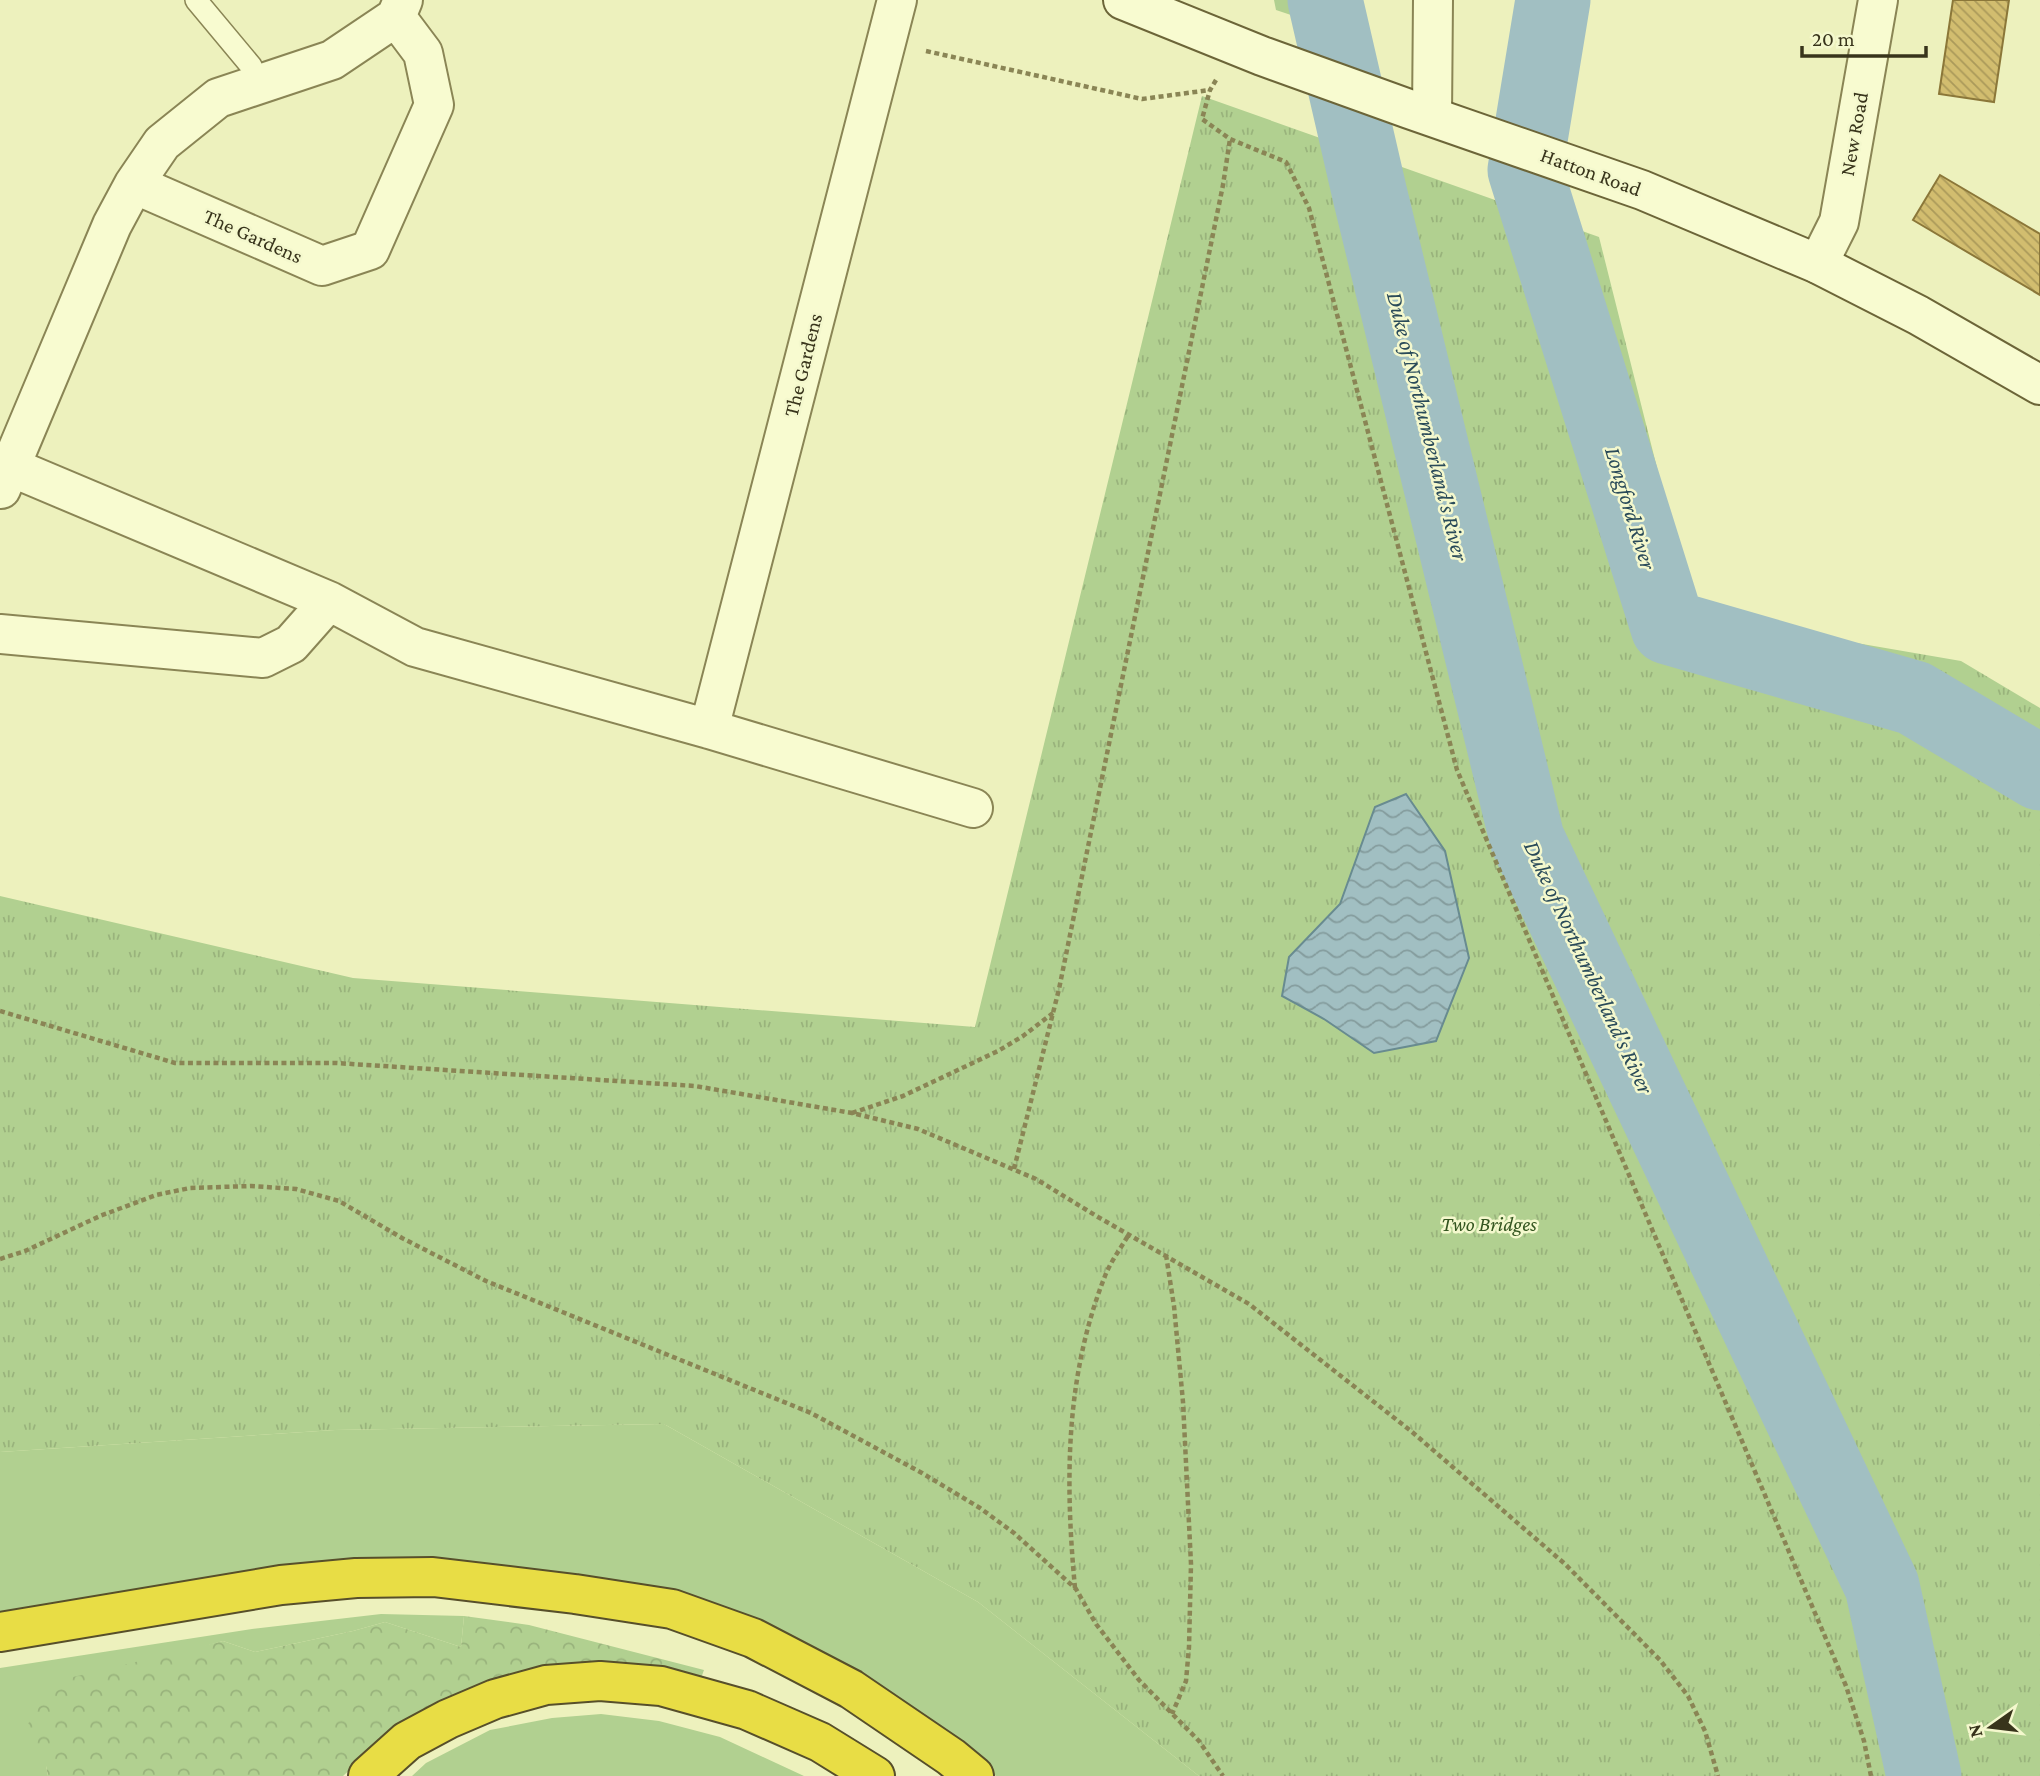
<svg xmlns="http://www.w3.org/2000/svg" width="2040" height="1776" font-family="'Crimson Pro',serif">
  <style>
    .grass { fill: #b1d090 }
    .forest { fill: url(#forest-crowns) }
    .park { fill: url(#park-tufts) }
    .water { fill: url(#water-waves); stroke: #688b90; stroke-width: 2 }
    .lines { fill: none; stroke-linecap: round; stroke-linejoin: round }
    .river { stroke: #a1bfc2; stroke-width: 75 }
    .building { fill: url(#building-back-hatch); stroke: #8b7739; stroke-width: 2 }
    .lane-casing { stroke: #8a8555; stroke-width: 24 }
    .street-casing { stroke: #8a8555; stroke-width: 42 }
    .secondary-casing { stroke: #6c6538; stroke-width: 42 }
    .highway-casing { stroke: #574f2a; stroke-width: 42 }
    .path { stroke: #8a8555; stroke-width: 4.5; stroke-dasharray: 5 3.5; stroke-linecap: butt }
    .lane { stroke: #f8fbd0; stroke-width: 21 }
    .street { stroke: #f8fbd0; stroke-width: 38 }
    .secondary { stroke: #f8fbd0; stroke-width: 38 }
    .highway { stroke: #e8dd45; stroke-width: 38 }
    .labels { text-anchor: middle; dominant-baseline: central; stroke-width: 5; stroke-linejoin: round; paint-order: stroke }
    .street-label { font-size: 21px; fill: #38341b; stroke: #f4f8cd }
    .park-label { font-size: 21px; font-style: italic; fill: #345620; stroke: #f4f8cd }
    .water-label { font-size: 23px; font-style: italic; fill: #294a59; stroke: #f4f8cd }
  </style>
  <defs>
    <pattern id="forest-crowns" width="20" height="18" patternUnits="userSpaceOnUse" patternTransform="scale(1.75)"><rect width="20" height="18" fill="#b1d090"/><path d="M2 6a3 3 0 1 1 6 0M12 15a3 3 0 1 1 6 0" fill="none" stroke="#99b37c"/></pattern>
    <pattern id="park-tufts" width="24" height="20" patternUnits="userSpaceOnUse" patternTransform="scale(1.75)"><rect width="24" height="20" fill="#b1d090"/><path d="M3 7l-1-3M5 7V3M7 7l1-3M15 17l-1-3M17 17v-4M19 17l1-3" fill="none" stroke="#99b37c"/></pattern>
    <pattern id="water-waves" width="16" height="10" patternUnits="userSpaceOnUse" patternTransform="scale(1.75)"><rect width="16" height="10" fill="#a1bfc2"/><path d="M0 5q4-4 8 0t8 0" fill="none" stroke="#849c9d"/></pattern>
    <pattern id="building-back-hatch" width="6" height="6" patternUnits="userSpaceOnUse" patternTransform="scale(1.75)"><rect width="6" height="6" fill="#d2bd6f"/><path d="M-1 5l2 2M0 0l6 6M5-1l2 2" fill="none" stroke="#ab9a5a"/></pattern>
  </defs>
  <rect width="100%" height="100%" fill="#edf1bd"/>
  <path class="grass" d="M1274,0H1304L1312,22L1276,10Z
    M664,1424L978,1602L1199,1776H996L944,1732L879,1694L518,1572L0,1623V1452L335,1430Z
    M381,1614L464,1616L461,1647L385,1622L353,1631L255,1652L223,1641L184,1652L46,1766L48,1776H0V1668L252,1629Z
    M601,1714L659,1721L720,1737L804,1776H412L426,1763L490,1730L552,1718Z"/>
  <path class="forest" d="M464,1616L529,1625L704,1670L700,1681L509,1679L449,1697L394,1729L343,1776H48L46,1766L28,1724L52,1682L223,1641L255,1652L353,1631L385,1622L461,1647Z"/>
  <path class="park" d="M1202,96L1599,237L1694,615L1961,661L2040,708V1776H1199L978,1602L664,1424L335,1430L0,1452V896L353,978L975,1027Z"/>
  <path class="water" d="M1406,794L1445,851L1469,958L1436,1041L1374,1053L1324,1019L1282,996L1289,957L1340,904L1375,807Z"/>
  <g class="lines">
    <path class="river" d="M1325,0L1370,195L1527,839L1882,1586L1924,1776
      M1553,0L1525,170L1668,627L1914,698L2040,773"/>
  </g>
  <path class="building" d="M1953,0H2009L1994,102L1939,94Z
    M1940,175L2040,234V295L1913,220Z"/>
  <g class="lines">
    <defs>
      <path id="lane" d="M196,0L251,66L259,84"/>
      <path id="street" d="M1432,116L1433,0
        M134,184L322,266L370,250L434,105L423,53L396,17
        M1818,264L1839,222L1878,0
        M11,467L329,601L415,647L709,729L973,808
        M1,489L112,225L134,184L162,143L218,98L332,60L396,17L403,0
        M0,634L263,658L291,644L329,601
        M709,729L897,0"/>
      <path id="secondary" d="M1123,0L1262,56L1409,109L1642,190L1818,264L1918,315L2040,385"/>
      <path id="highway" d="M0,1632L281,1585L356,1578L433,1577L575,1594L672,1609L753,1638L851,1689L951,1757L974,1776
        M368,1776L407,1741L448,1719L495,1699L546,1685L600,1681L661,1686L747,1710L820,1742L875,1776"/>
    </defs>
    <use href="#lane" class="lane-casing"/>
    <use href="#street" class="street-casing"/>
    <use href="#secondary" class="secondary-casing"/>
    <use href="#highway" class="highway-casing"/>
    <path class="path" d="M926,51L1142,99L1210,90
      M1216,80L1210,90L1202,119L1230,139L1286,162L1309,208L1457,770L1846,1686L1864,1741L1871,1776
      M0,1011L175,1063H336L695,1086L852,1113L918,1129L1036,1179L1098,1217L1249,1304L1411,1431L1565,1564L1660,1660L1688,1696L1705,1731L1718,1776
      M852,1113L903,1096L998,1051L1023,1036L1053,1013
      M1014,1169L1059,989L1223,185L1230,139
      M1166,1255L1174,1306L1183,1402L1191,1564L1189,1647L1186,1681L1172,1714
      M0,1259L25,1251L100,1216L156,1195L190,1188L251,1186L296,1189L339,1201L402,1238L486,1281L811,1413L922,1473L980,1508L1014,1533L1076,1589L1096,1624L1139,1680L1199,1741L1223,1776
      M1075,1588C1065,1481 1065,1377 1105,1276C1111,1261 1121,1248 1129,1234"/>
    <use href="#lane" class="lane"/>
    <use href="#street" class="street"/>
    <use href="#secondary" class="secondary"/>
    <use href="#highway" class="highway"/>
  </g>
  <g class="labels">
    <g class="street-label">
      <text transform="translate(1854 134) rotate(-80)">New Road</text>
      <text transform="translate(1591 172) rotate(20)">Hatton Road</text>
      <text transform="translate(253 236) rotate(24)">The Gardens</text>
      <text transform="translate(803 365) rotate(-76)">The Gardens</text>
    </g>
    <g class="park-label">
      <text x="1489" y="1224">Two Bridges</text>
    </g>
    <g class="water-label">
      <text transform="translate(1428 426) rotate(76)">Duke of Northumberland's River</text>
      <text transform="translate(1631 508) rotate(73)">Longford River</text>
      <text transform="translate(1589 967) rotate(65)">Duke of Northumberland's River</text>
    </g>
  </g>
  <g transform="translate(1991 1727) rotate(256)" stroke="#f4f8cd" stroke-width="5" paint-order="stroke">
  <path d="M0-5L12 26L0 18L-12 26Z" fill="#38341b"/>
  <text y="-10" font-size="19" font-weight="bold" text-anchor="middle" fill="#38341b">N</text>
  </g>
  <path d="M1802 46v10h124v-10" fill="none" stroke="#38341b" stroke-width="3.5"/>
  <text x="1812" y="46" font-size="21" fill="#38341b" stroke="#f4f8cd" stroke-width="5" paint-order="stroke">20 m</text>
</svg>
